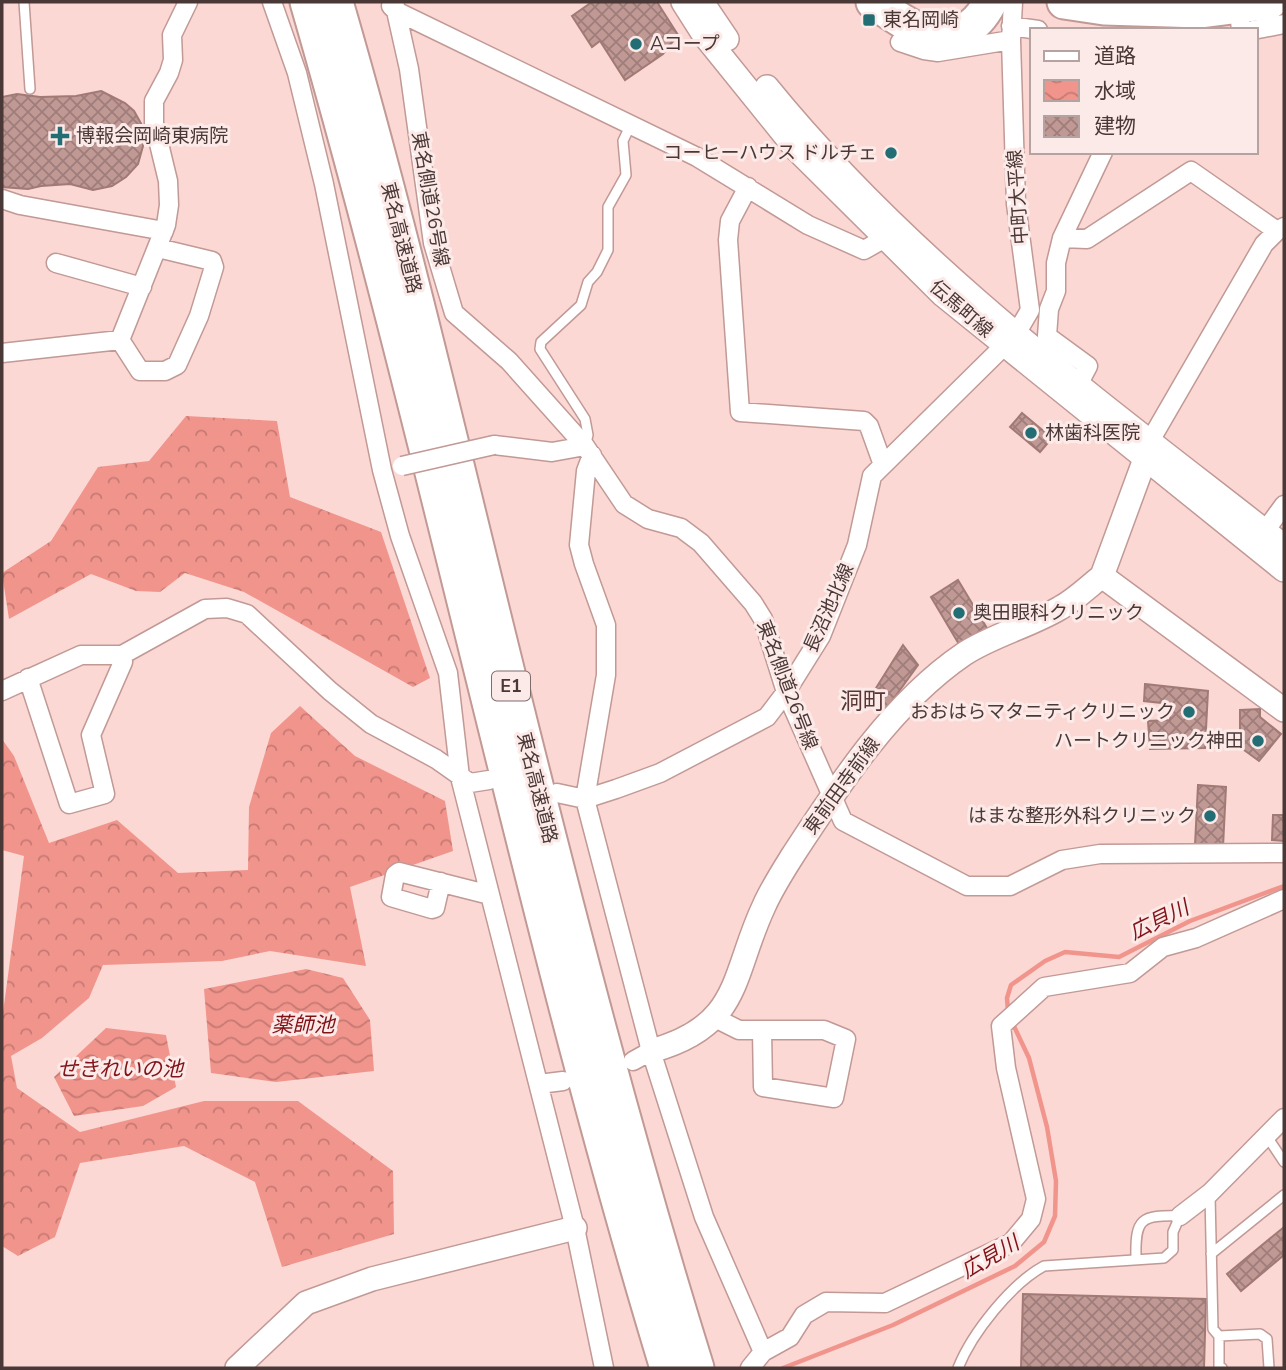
<svg xmlns="http://www.w3.org/2000/svg" width="1286" height="1370" font-family="'Nunito Sans','Noto Sans JP',sans-serif">
  <style>
    .forest { fill: url(#forest-crowns) }
    .water { fill: url(#water-waves) }
    .lines { fill: none; stroke-linecap: round; stroke-linejoin: round }
    .stream { stroke: #f1948c; stroke-width: 4.5 }
    .building { fill: url(#building-cross-hatch); stroke: #a17a76; stroke-width: 2 }
    .service-casing { stroke: #c19995; stroke-width: 12 }
    .minor-casing { stroke: #c19995; stroke-width: 21 }
    .tertiary-casing { stroke: #c19995; stroke-width: 26 }
    .motorway-casing { stroke: #c19995; stroke-width: 37 }
    .service { stroke: #fff; stroke-width: 9 }
    .minor { stroke: #fff; stroke-width: 18 }
    .tertiary { stroke: #fff; stroke-width: 23 }
    .motorway { stroke: #fff; stroke-width: 33 }
    .minor-bridge-casing { stroke: #c19995; stroke-width: 21; stroke-linecap: butt }
    .minor-bridge { stroke: #fff; stroke-width: 18 }
    .poi-dot { fill: #236d75; stroke: #fceae8; stroke-width: 2.5 }
    .labels { text-anchor: middle; dominant-baseline: central; stroke-width: 6; stroke-linejoin: round; paint-order: stroke }
    .shield { fill: #fceae8; stroke: #7f6d6b; stroke-width: 2 }
    .shield-label { font-size: 18px; font-weight: bold; fill: #493836 }
    .poi-label { font-size: 19px; fill: #493836; stroke: #fceae8; text-anchor: start }
    .street-label { font-size: 19px; fill: #493836; stroke: #fceae8 }
    .water-label { font-size: 21px; font-style: italic; fill: #811318; stroke: #fceae8 }
    .quarter-label { font-size: 23px; fill: #583633; stroke: #fceae8 }
  </style>
  <defs>
    <pattern id="forest-crowns" width="20" height="18" patternUnits="userSpaceOnUse" patternTransform="scale(1.75)"><rect width="20" height="18" fill="#f1948c"/><path d="M2 6a3 3 0 1 1 6 0M12 15a3 3 0 1 1 6 0" fill="none" stroke="#c57a73"/></pattern>
    <pattern id="water-waves" width="16" height="10" patternUnits="userSpaceOnUse" patternTransform="scale(1.75)"><rect width="16" height="10" fill="#f1948c"/><path d="M0 5q4-4 8 0t8 0" fill="none" stroke="#c57a73"/></pattern>
    <pattern id="building-cross-hatch" width="8" height="8" patternUnits="userSpaceOnUse" patternTransform="scale(1.75)"><rect width="8" height="8" fill="#c09894"/><path d="M0 0l8 8M0 8l8-8" fill="none" stroke="#9e7d7a"/></pattern>
  </defs>
  <rect width="100%" height="100%" fill="#fbd8d4"/>
  <path class="forest" d="M186,416L277,421L290,497L381,532L430,678L413,687L244,592L185,573L160,592L136,591L91,574L9,619L2,573L51,541L98,467L149,461Z
    M300,706L355,756L445,801L453,851L350,887L366,966L270,951L222,961L103,965L89,998L42,1038L11,1056L17,1088L80,1132L204,1101H298L393,1171L394,1234L282,1267L255,1182L184,1146L80,1163L55,1237L18,1256L2,1246V1020L24,856L2,850V739L14,756L49,843L117,820L178,873L248,870L249,807L271,733Z"/>
  <path class="water" d="M306,969L343,978L370,1020L374,1071L276,1082L211,1073L204,989Z
    M106,1028L166,1035L176,1087L143,1106L74,1116L54,1077Z"/>
  <g class="lines">
    <path class="stream" d="M1008,1011L1007,998L1011,985L1045,961L1065,952L1119,957L1190,921L1284,886
      M783,1368L893,1325L1015,1266L1044,1242L1055,1216L1056,1181L1047,1127L1029,1058L1012,1022"/>
  </g>
  <path class="building" d="M592,2H657L678,35L663,54L625,80L600,41L592,47L572,16Z
    M101,91L125,103L134,111L143,127V146L138,164L126,177L112,186L93,190L70,184L41,186L28,189L2,187V97L17,94L40,97L76,96Z
    M1022,413L1052,438L1040,452L1010,427Z
    M958,580L988,630L960,646L931,597Z
    M903,645L918,665L884,712L866,704Z
    M1145,684L1208,691L1205,748L1150,749L1148,721L1170,720L1171,704L1144,701Z
    M1260,709V717L1281,734L1259,761L1240,747V710Z
    M1198,785L1226,787L1223,847L1195,845Z
    M1273,815H1284V841L1272,840Z
    M1284,1227V1255L1241,1291L1227,1274Z
    M1023,1294L1206,1299L1204,1368H1021Z"/>
  <g class="lines">
    <defs>
      <path id="service" d="M24,2L30,89
        M585,446L588,435L585,419L540,349L541,342L581,305L588,282L597,272L608,250V207L626,175L623,141L631,124
        M1266,1135L1284,1162
        M1210,1195L1213,1329L1219,1336V1367L1222,1368
        M1211,1254L1284,1195
        M1219,1336L1260,1334L1267,1339L1269,1368
        M958,1368C972,1333 1011,1284 1044,1266L1164,1258L1173,1250V1232L1180,1216C1141,1215 1135,1218 1136,1258"/>
      <path id="minor" d="M272,2L297,73L324,184L382,470L400,536L448,673L460,777L575,1228L604,1368
        M394,2L409,69L433,243L454,313L509,361L585,446L624,504L648,519L681,528L701,543L753,603L763,619L786,692L843,821L967,886H1010L1062,860L1100,854L1284,853
        M391,6L396,11L697,157L808,225L864,250L885,238L894,229
        M1239,11L1241,30
        M1011,26L1038,30
        M1253,30L1284,24
        M900,42L924,50L938,52L1011,40
        M748,187L730,221L728,240L740,412L864,421L869,426L883,465
        M2,199L20,205L164,231
        M1062,238L1087,239L1191,171L1277,231
        M56,263L142,287
        M120,340L166,225L169,205L168,181L154,123V101L169,73L173,60L172,35L188,2
        M120,340L140,371H165L177,365L199,316L214,267L212,261L158,248
        M2,353L120,340
        M1079,383L1088,366L1047,336L1049,309L1056,291V263L1062,238L1103,152
        M494,445L552,452L585,446
        M1147,452L1150,441L1264,244L1277,231L1284,227
        M592,455L586,471L579,545L584,564L606,625V675L585,799L651,1051L704,1217L763,1352L750,1368
        M1265,531L1284,505
        M28,678L69,804L105,794L91,735L123,662L122,655
        M2,691L81,655H122L205,609L227,608L247,614L330,691L371,724L436,759L470,783L489,780
        M557,793L585,799L616,789L660,773L767,717L786,692L821,636L857,545L872,476L1016,334L1030,310L1016,204L1011,40L1013,2
        M441,882L435,908L432,909L391,897L395,875L399,872L490,895
        M713,1017L739,1030H824L846,1039L834,1098L763,1087L762,1030
        M633,1061L651,1051
        M539,1084L563,1081
        M1180,1216L1210,1193L1284,1118
        M763,1352L790,1337L804,1315L826,1302L885,1303L1011,1243L1031,1219L1036,1199L1006,1068L1001,1026L1044,987L1130,973L1163,947L1196,938L1284,899"/>
      <path id="tertiary" d="M683,2L704,35L796,149L943,295L1284,570
        M702,2L727,39
        M767,87C913,267 1103,404 1284,546
        M1145,459L1102,576L1284,710
        M651,1051C742,1026 731,976 764,906C772,888 783,871 793,855C840,783 892,703 964,654C993,635 1030,626 1060,608C1075,600 1088,587 1102,576
        M237,1368L306,1303L372,1279L575,1228"/>
      <path id="motorway" d="M307,2C438,454 530,917 667,1368
        M336,2C403,232 456,465 514,697C570,922 628,1146 697,1368
        M873,2C901,19 930,47 964,30C977,24 984,14 990,2
        M1064,2L1104,8L1201,11L1270,2"/>
    </defs>
    <use href="#service" class="service-casing"/>
    <use href="#minor" class="minor-casing"/>
    <use href="#tertiary" class="tertiary-casing"/>
    <use href="#motorway" class="motorway-casing"/>
    <use href="#service" class="service"/>
    <use href="#minor" class="minor"/>
    <use href="#tertiary" class="tertiary"/>
    <use href="#motorway" class="motorway"/>
    <defs>
      <path id="minor-bridge" d="M402,466L494,445"/>
    </defs>
    <use href="#minor-bridge" class="minor-bridge-casing"/>
    <use href="#minor-bridge" class="minor-bridge"/>
  </g>
  <g class="poi-dot">
    <rect x="862" y="13" width="14" height="14" rx="3.5"/>
    <circle cx="636" cy="44" r="7"/>
    <path d="M56.5 125.5h7v7h7v7h-7v7h-7v-7h-7v-7h7z"/>
    <circle cx="891" cy="153" r="7"/>
    <circle cx="1031" cy="433" r="7"/>
    <circle cx="959" cy="613" r="7"/>
    <circle cx="1189" cy="712" r="7"/>
    <circle cx="1258" cy="741" r="7"/>
    <circle cx="1210" cy="816" r="7"/>
  </g>
  <g class="labels">
    <rect class="shield" x="492" y="671.5" width="38" height="29" rx="5"/>
    <g class="shield-label">
      <text x="511" y="686">E1</text>
    </g>
    <g class="poi-label">
      <text x="883" y="20">東名岡崎</text>
      <text x="650" y="44">Aコープ</text>
      <text x="76" y="136">博報会岡崎東病院</text>
      <text x="877" y="153" text-anchor="end">コーヒーハウス ドルチェ</text>
      <text x="1045" y="433">林歯科医院</text>
      <text x="973" y="613">奥田眼科クリニック</text>
      <text x="1175" y="712" text-anchor="end">おおはらマタニティクリニック</text>
      <text x="1244" y="741" text-anchor="end">ハートクリニック神田</text>
      <text x="1196" y="816" text-anchor="end">はまな整形外科クリニック</text>
    </g>
    <g class="street-label">
      <text transform="translate(1018 197) rotate(-94)">中町大平線</text>
      <text transform="translate(430 199) rotate(80)">東名側道26号線</text>
      <text transform="translate(401 238) rotate(76)">東名高速道路</text>
      <text transform="translate(961 309) rotate(41)">伝馬町線</text>
      <text transform="translate(829 608) rotate(-66)">長沼池北線</text>
      <text transform="translate(787 685) rotate(69)">東名側道26号線</text>
      <text transform="translate(842 786) rotate(-54)">東前田寺前線</text>
      <text transform="translate(537 788) rotate(76)">東名高速道路</text>
    </g>
    <g class="water-label">
      <text transform="translate(1159 920) rotate(-26)">広貝川</text>
      <text x="303" y="1025">薬師池</text>
      <text x="120" y="1069">せきれいの池</text>
      <text transform="translate(990 1257) rotate(-30)">広見川</text>
    </g>
    <g class="quarter-label">
      <text x="863" y="701">洞町</text>
    </g>
  </g>
  <rect width="1286" height="1370" fill="none" stroke="#493836" stroke-width="7"/>
  <rect x="1030" y="28" width="228" height="126" fill="#fceae8" stroke="#b4a3a1" stroke-width="2"/>
  <rect x="1044" y="51" width="35" height="10" fill="#ffffff" stroke="#b4a3a1" stroke-width="2"/>
  <text x="1094" y="63" font-size="21" fill="#493836">道路</text>
  <rect x="1044" y="80" width="35" height="21" fill="url(#water-waves)" stroke="#b4a3a1" stroke-width="2"/>
  <text x="1094" y="98" font-size="21" fill="#493836">水域</text>
  <rect x="1044" y="116" width="35" height="21" fill="url(#building-cross-hatch)" stroke="#b4a3a1" stroke-width="2"/>
  <text x="1094" y="133" font-size="21" fill="#493836">建物</text>
</svg>
